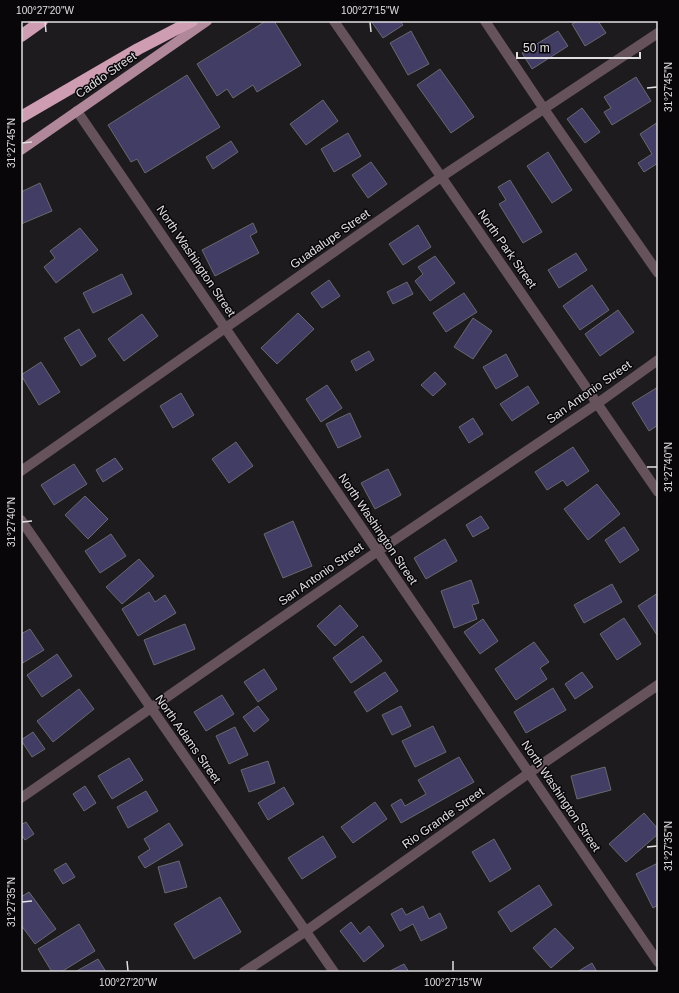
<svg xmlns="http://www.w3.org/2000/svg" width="679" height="993" font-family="Arial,sans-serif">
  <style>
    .building { fill: #413d64; stroke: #68686e }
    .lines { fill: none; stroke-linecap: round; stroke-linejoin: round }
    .minor { stroke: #66525a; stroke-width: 10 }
    .major { stroke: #b18899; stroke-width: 10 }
    .highway { stroke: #cf9db2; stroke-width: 12 }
    .ticks { fill: none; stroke: #e1dfe2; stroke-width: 1.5 }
    .labels { text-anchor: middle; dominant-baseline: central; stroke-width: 3; stroke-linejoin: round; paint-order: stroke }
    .street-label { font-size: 12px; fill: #e1dfe2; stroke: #080608 }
    .neatline { fill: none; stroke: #e1dfe2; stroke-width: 1.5 }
    .ticks-label { font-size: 10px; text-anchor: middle; fill: #e1dfe2 }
  </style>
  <rect width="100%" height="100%" fill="#1e1b1f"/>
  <path class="building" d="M266,21H274L301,65L257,92L253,85L233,98L227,89L217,96L197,64Z
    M371,21H400L403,25L383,38Z
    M578,21H598L606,33L585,46L572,24Z
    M411,31L429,64L408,75L390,43Z
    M558,31L568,46L532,69L522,53Z
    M440,69L474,117L451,133L417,85Z
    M187,75L220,127L145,173L137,159L131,162L108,125Z
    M636,77L651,101L612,125L604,112L611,108L604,97Z
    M323,100L338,121L306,145L290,124Z
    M582,108L600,132L585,143L567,119Z
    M658,122V163L644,172L638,163L652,154L640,134Z
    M348,133L361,156L334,172L321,149Z
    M231,141L238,152L213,169L206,157Z
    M548,152L572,190L552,203L527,166Z
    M371,162L387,184L368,198L352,175Z
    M510,180L542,232L523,243L499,204L506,200L498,187Z
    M40,183L52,211L21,224V192Z
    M253,223L257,232L250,236L259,253L215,276L202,250Z
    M418,225L431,247L403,265L389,244Z
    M80,228L98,250L56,283L44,267L55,258L50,251Z
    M576,253L587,270L559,288L548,270Z
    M435,256L455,283L430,301L415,281L423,274L418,267Z
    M122,274L132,294L93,313L83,293Z
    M329,280L340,296L322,308L311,293Z
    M407,282L413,294L393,304L387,292Z
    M592,285L609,310L580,330L563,306Z
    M464,293L477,312L446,332L433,313Z
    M618,310L634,332L600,356L585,334Z
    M298,313L314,329L277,364L261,348Z
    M142,314L158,336L124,361L108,339Z
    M473,318L492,331L473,359L454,347Z
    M79,329L96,356L81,366L64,338Z
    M369,351L374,360L356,371L351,361Z
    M506,354L518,376L496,389L483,367Z
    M41,362L60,392L39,405L21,375Z
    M435,372L446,384L433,396L421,385Z
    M327,385L342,408L321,422L306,399Z
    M528,386L539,403L512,421L500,404Z
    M658,387V425L649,431L632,403Z
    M181,393L194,415L173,428L160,406Z
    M350,413L361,437L338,448L326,424Z
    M473,418L483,434L469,443L459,427Z
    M236,442L253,466L229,483L212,459Z
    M573,447L589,471L567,486L563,480L547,490L535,472Z
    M115,458L123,469L103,482L96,470Z
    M74,464L87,484L54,505L41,485Z
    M388,469L401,495L375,509L361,483Z
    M597,484L620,514L588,540L564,509Z
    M85,496L108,519L88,539L65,515Z
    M481,516L489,528L473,537L466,525Z
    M293,521L312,566L283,578L264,534Z
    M624,527L639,550L620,563L605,540Z
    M111,534L126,556L100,573L85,551Z
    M445,539L457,561L426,579L414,558Z
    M139,559L154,576L122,604L106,587Z
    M471,580L479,603L472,605L477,619L454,628L441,591Z
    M612,584L622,602L584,623L574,605Z
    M149,592L155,602L165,595L176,613L138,636L122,609Z
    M658,593V635H657L638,606Z
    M340,605L358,626L335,646L317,626Z
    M624,618L641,644L617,660L600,634Z
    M483,619L498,641L480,654L464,632Z
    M185,624L195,649L154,665L144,640Z
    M30,629L44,650L21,664V634Z
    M363,636L382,661L351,683L333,658Z
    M534,642L549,662L540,668L547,679L516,700L495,669Z
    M57,654L72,676L42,697L27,675Z
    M264,669L277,689L258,702L244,682Z
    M385,672L398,691L367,712L354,692Z
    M582,672L593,687L575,699L565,684Z
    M553,688L566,710L526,733L514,712Z
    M79,689L94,709L53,742L37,721Z
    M222,695L234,714L206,731L194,712Z
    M258,706L269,720L254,732L243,717Z
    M401,706L411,726L392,735L382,715Z
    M433,726L446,752L415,767L402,741Z
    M235,727L248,755L229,764L216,736Z
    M33,732L45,749L32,757L21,740Z
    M459,757L474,782L401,823L391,805L401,799L405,806L426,794L418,780Z
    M129,758L143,780L112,799L98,776Z
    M268,761L275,783L249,792L241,770Z
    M605,767L611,790L577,799L571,776Z
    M85,786L96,803L84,811L73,794Z
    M284,787L294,804L268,820L258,803Z
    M146,791L158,811L128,828L117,807Z
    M375,802L387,819L353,843L341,827Z
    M644,813L658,829V834L626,862L609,844Z
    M26,822L34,834L25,840L21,834V825Z
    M169,823L183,845L145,868L138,857L150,849L144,839Z
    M323,836L336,857L302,879L288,858Z
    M494,839L511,869L490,882L472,852Z
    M179,861L187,887L165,893L158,867Z
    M66,863L75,877L63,884L54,870Z
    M658,863V905L653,908L636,874Z
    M539,885L552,905L511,932L498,912Z
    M29,892L56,929L35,944L21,925V897Z
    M220,897L241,932L194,959L174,924Z
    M423,906L429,919L440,913L447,928L421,941L413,924L400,931L391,914L402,908L406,915Z
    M351,922L360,934L369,926L384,946L364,962L340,931Z
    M79,924L95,951L61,972H52L38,949Z
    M555,928L574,948L551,968L533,948Z
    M98,959L106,972H75Z
    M592,963L597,972H577Z
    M404,964L409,972H388Z"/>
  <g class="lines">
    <path class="minor" d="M334,21L658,492
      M485,21L544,109L658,273
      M77,111L658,962
      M21,471L441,177L658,33
      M21,520L334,972
      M21,798L378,551L598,403L658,360
      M244,972L306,931L529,773L658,685"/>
    <path class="major" d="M21,150L207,21"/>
    <path class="highway" d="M21,36L42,21
      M21,117L138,49L192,21"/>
  </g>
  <path class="ticks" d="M45,22L46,32M370,22L371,32M647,88L657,87M22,143L32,142M647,467H657M22,522L32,521M647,847L657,846M22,902L32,901M127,961L128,971M453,961V971"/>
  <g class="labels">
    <g class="street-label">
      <text transform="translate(106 75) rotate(-35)">Caddo Street</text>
      <text transform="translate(330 239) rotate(-35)">Guadalupe Street</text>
      <text transform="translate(507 249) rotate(55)">North Park Street</text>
      <text transform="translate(196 261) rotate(56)">North Washington Street</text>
      <text transform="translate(589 392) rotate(-35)">San Antonio Street</text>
      <text transform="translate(378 529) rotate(56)">North Washington Street</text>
      <text transform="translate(321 574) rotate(-35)">San Antonio Street</text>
      <text transform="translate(188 739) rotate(55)">North Adams Street</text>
      <text transform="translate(561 796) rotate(56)">North Washington Street</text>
      <text transform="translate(443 818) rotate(-35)">Rio Grande Street</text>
    </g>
  </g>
  <rect width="679" height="993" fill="none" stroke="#080608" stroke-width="44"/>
  <path d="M517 52v6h123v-6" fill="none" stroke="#e1dfe2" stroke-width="2"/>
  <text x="523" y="52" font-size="12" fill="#e1dfe2" stroke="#080608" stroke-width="3" paint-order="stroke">50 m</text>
  <rect x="22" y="22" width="635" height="949" class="neatline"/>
  <g class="ticks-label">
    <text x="45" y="14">100°27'20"W</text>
    <text x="370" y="14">100°27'15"W</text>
    <text transform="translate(668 87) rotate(-90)" y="4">31°27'45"N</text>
    <text transform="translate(11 143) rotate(-90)" y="4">31°27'45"N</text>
    <text transform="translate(668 467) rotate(-90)" y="4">31°27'40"N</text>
    <text transform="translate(11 522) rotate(-90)" y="4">31°27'40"N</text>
    <text transform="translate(668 846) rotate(-90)" y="4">31°27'35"N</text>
    <text transform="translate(11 902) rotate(-90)" y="4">31°27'35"N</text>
    <text x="128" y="986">100°27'20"W</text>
    <text x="453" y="986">100°27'15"W</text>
  </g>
</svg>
